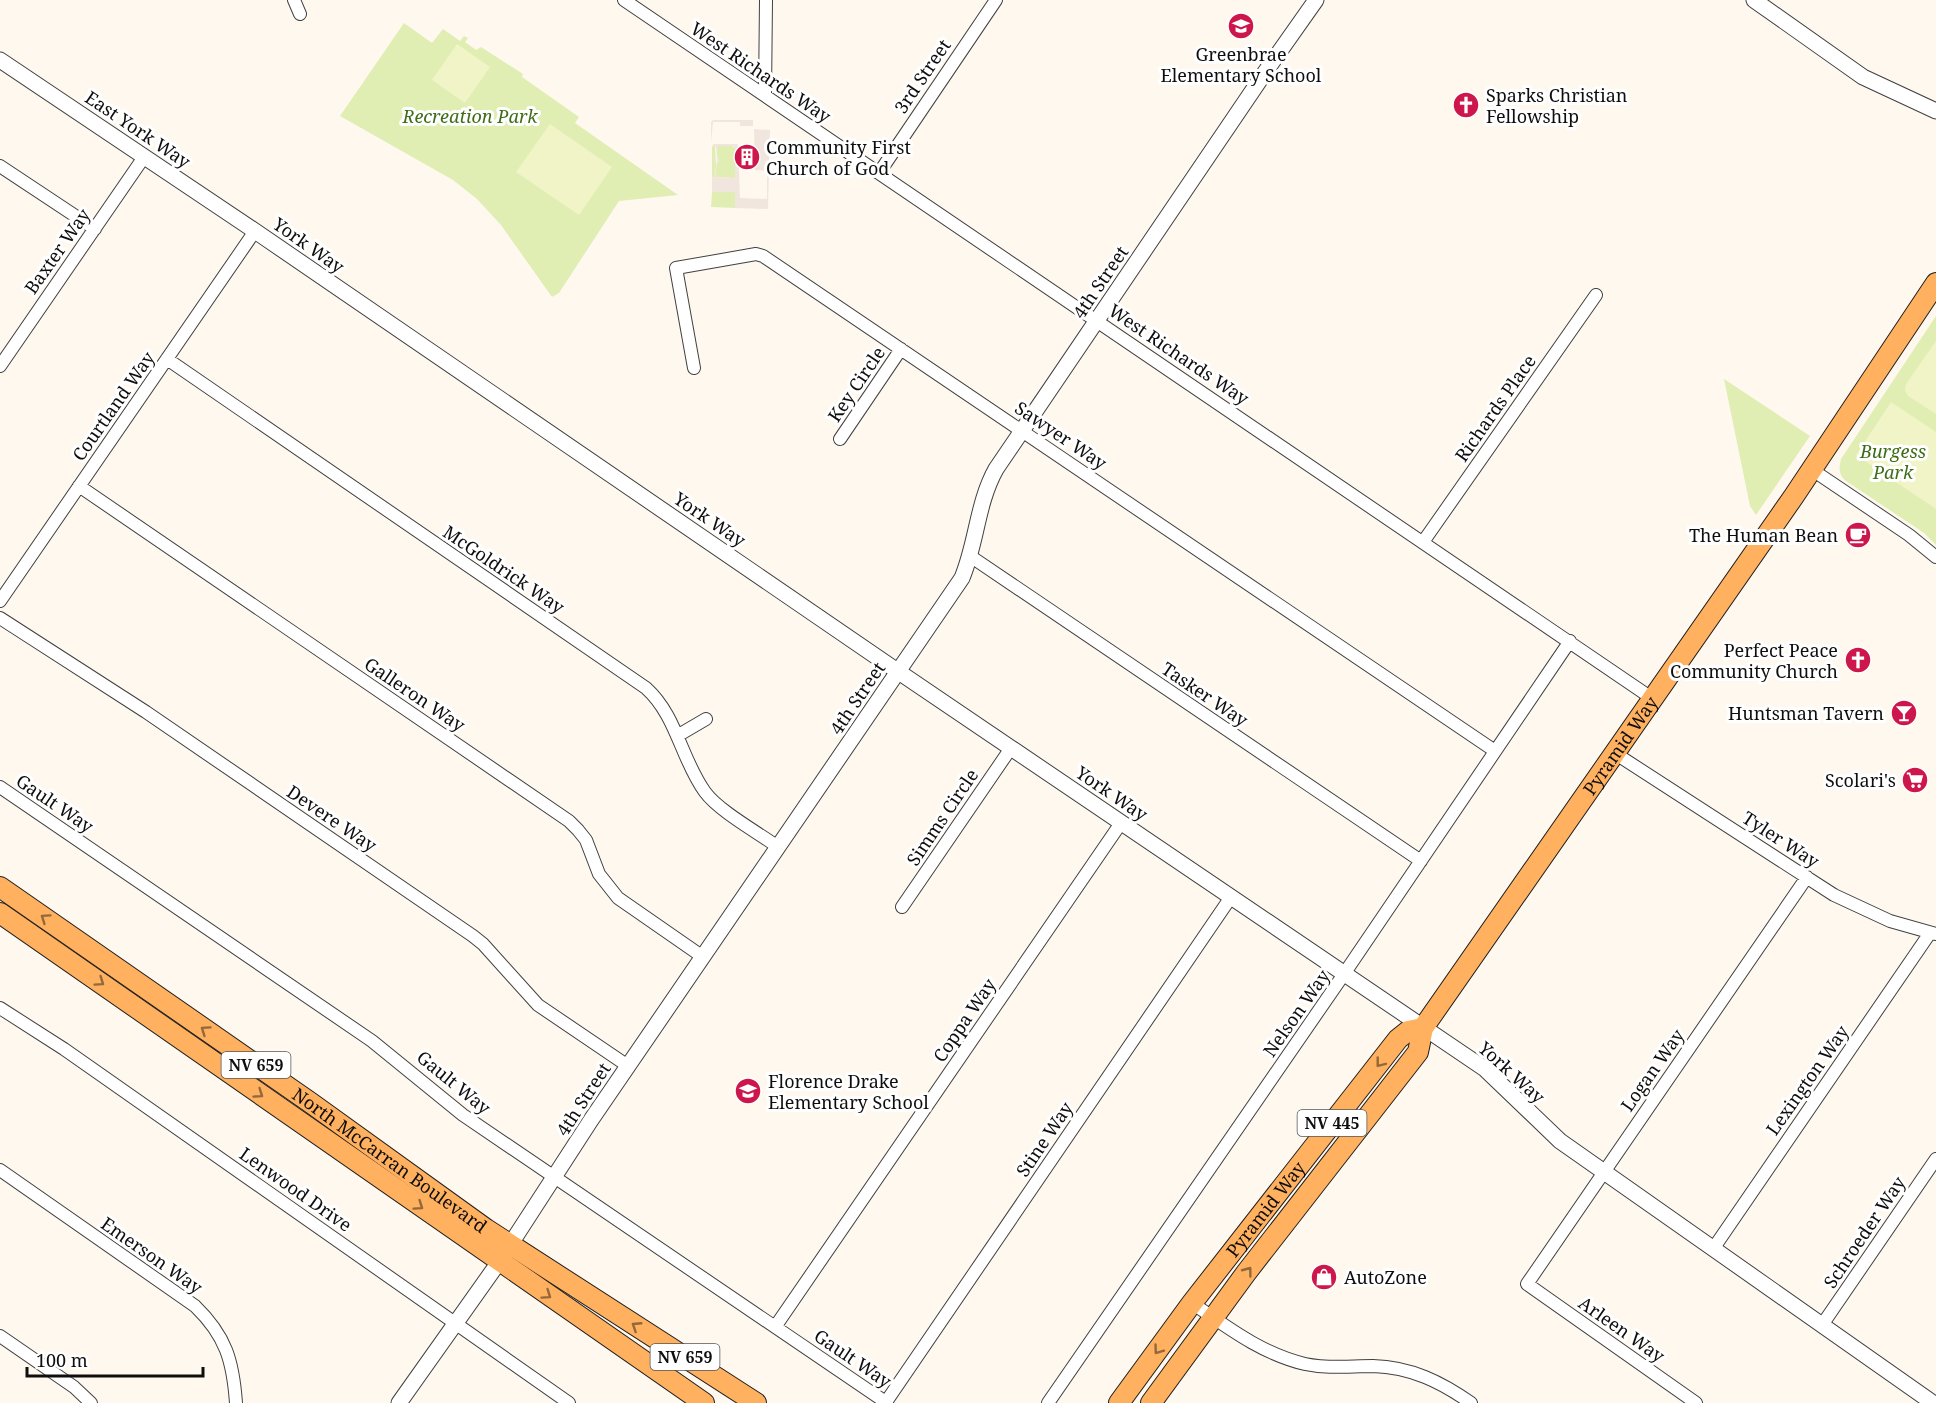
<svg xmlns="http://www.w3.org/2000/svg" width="1936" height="1403" font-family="'Noto Serif',serif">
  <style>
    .green { fill: #e0eeb4 }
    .pitch { fill: #f0f4c7 }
    .plaza { fill: #f1e6dd; fill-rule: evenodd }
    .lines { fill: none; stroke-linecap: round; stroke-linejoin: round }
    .minor-casing { stroke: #414141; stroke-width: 14 }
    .tertiary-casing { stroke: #414141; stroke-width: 17 }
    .primary-casing { stroke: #1f1f1f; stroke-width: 22 }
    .minor { stroke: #fff; stroke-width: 12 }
    .tertiary { stroke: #fff; stroke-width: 15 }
    .primary { stroke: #ffb15f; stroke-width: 20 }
    .oneway { stroke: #93683b }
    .labels { text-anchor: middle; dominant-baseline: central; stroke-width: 6; stroke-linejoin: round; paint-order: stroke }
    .shield { fill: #fff; stroke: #565656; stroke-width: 1.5 }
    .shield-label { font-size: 16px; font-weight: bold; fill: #0e0e0e }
    .poi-label { font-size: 18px; fill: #0e0e0e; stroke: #fff; text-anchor: start }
    .street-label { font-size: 18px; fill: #0e0e0e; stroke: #fff }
    .park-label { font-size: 18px; font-style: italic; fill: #3e6d17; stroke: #fff }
  </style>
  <rect width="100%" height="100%" fill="#fff8ef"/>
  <path class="green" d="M404,23L432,43L443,29L460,41L464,36L468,38L465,42L476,50L481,47L523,74L522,77L579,117L575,123L678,195L619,201L559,293L552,297L501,225L477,199L453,180L340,116Z
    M715,145L716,165L719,160L717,155V146H732L735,148V178L716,177V166L715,177H712V146Z
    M712,192H735V208L711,207Z
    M1936,316V545L1924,533L1846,481C1838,474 1839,468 1841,459Z
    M1724,379L1810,436L1756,515L1750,506Z"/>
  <path class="pitch" d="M457,44L490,67L465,103L432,80Z
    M550,124L612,167L579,215L516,172Z
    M1936,341V414L1908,396L1905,390L1906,384Z
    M1891,402L1936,432V509L1856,455Z"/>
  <path class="plaza" d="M713,120H753V126H740V122H713L711,143V122Z
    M754,129L770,130L768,209L735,208V192H712V177H715L717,159L716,147L712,144H738L740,198L767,199V171L755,170ZM718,146H733L735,148V178L716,177L717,164L719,160L717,155Z"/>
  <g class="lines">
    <defs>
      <path id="minor" d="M294,0L300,14
        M624,0L1653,699
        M765,95L766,0
        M0,166L95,229
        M879,173L996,0
        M167,359L646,688C677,716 681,759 705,792C719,811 757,832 778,847
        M0,366L144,157
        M694,368L676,268L756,254L763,256L1495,751
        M840,439L901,349
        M1811,469L1909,535L1936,557
        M79,486L569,821L578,830L586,840L599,874L618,898L703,957
        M1423,542L1596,295
        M970,556L1421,861
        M0,601L255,231
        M0,618L146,712L473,936L483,944L538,1005L628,1066
        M677,736L706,719
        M1616,754L1834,895L1890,921L1936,934
        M0,787L372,1041L463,1115L887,1403
        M902,907L1011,748
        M0,1008L64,1049L569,1403
        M0,1170L195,1306C226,1336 233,1361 236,1403
        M1713,1249L1930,933
        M1192,1303C1227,1327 1262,1354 1305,1364C1328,1369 1350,1366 1373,1366C1411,1367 1441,1382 1471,1403
        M1822,1325L1936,1159
        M775,1327L1121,823
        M0,1336L74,1387L91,1403
        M886,1402L1231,897
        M1048,1403L1344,974L1570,641
        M1696,1403L1527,1284L1807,877"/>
      <path id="tertiary" d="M1754,0L1863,77L1936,111
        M0,60L255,231L890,666L1485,1069L1560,1141L1933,1403
        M399,1403L499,1262L591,1120L962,578C977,542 977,503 996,469L1268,68L1316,0"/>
      <g id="primary">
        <path id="s1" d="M0,887L311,1103L486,1229L756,1403"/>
        <path d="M0,913L704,1403"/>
        <path id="s2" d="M1119,1403L1192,1303L1398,1039L1408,1031L1423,1028"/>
        <path id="s3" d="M1151,1403L1246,1273L1418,1052L1423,1028L1794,496L1936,283"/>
      </g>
    </defs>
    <use href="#minor" class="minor-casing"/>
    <use href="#tertiary" class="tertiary-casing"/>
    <use href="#primary" class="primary-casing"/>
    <use href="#minor" class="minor"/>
    <use href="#tertiary" class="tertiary"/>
    <use href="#primary" class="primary"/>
  </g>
  <defs><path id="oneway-chevron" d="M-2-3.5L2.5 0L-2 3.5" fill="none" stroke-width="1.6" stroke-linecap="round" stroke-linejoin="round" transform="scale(1.5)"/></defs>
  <g class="oneway">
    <use href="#oneway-chevron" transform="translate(45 918) rotate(-145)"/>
    <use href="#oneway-chevron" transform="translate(100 982) rotate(35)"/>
    <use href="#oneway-chevron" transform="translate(205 1030) rotate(-145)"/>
    <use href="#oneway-chevron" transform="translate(1380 1063) rotate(128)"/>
    <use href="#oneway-chevron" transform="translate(259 1094) rotate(35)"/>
    <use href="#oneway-chevron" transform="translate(419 1206) rotate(35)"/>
    <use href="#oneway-chevron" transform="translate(1248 1271) rotate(-53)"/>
    <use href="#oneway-chevron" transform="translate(547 1295) rotate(35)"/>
    <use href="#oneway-chevron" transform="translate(636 1326) rotate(-147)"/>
    <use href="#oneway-chevron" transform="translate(1158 1350) rotate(126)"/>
  </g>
  <defs>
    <symbol id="school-disc" viewBox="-11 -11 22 22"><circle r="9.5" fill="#cd174c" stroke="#fff"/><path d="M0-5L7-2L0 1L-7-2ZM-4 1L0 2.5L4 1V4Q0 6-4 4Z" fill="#fff"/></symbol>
    <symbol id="church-disc" viewBox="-11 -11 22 22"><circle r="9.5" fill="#cd174c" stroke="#fff"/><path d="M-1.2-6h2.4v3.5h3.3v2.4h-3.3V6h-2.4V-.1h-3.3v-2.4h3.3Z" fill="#fff"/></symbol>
    <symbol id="building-disc" viewBox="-11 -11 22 22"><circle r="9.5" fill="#cd174c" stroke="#fff"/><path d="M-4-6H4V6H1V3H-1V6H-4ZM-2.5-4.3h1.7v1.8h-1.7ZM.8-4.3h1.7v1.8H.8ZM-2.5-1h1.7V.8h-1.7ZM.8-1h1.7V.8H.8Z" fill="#fff"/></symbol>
    <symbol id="cafe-disc" viewBox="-11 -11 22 22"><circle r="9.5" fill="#cd174c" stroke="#fff"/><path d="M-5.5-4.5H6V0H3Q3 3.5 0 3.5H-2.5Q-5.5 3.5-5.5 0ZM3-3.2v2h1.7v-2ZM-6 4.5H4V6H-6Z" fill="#fff"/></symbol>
    <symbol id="bar-disc" viewBox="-11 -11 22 22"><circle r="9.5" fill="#cd174c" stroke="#fff"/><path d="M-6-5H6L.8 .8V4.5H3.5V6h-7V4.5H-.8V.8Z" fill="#fff"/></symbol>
    <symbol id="supermarket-disc" viewBox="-11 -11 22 22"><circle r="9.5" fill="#cd174c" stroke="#fff"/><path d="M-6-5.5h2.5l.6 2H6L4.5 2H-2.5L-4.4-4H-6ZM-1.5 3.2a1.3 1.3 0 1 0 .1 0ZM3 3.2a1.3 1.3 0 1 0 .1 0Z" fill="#fff"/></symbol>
    <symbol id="shop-disc" viewBox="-11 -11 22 22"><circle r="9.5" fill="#cd174c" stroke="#fff"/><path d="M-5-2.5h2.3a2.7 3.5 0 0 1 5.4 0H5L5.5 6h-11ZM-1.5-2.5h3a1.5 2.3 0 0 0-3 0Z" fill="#fff"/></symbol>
  </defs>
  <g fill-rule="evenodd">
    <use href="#school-disc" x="1226" y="11" width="30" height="30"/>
    <use href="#church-disc" x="1451" y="90" width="30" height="30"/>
    <use href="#building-disc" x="732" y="142" width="30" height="30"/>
    <use href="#cafe-disc" x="1843" y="520" width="30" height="30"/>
    <use href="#church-disc" x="1843" y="645" width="30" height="30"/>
    <use href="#bar-disc" x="1889" y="698" width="30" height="30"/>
    <use href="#supermarket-disc" x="1900" y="765" width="30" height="30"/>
    <use href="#school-disc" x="733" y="1076" width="30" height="30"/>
    <use href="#shop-disc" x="1309" y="1262" width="30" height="30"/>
  </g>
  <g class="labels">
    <g class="shield">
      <rect x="221.5" y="1052" width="69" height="26" rx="4.5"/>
      <rect x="1297.5" y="1110" width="69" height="26" rx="4.5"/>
      <rect x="650.5" y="1344" width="69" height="26" rx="4.5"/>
    </g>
    <g class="shield-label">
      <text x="256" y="1065">NV 659</text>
      <text x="1332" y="1123">NV 445</text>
      <text x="685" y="1357">NV 659</text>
    </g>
    <g class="poi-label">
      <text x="1241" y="54" text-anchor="middle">Greenbrae<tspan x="1241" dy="21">Elementary School</tspan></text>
      <text x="1486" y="95">Sparks Christian<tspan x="1486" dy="21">Fellowship</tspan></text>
      <text x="766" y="147">Community First<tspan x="766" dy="21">Church of God</tspan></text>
      <text x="1838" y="535" text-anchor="end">The Human Bean</text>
      <text x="1838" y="650" text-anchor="end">Perfect Peace<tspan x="1838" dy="21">Community Church</tspan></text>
      <text x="1884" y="713" text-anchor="end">Huntsman Tavern</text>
      <text x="1896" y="780" text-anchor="end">Scolari's</text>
      <text x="768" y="1081">Florence Drake<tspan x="768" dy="21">Elementary School</tspan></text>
      <text x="1344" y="1277">AutoZone</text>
    </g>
    <g class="street-label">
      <text transform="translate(761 72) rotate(34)">West Richards Way</text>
      <text transform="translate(922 76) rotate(-56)">3rd Street</text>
      <text transform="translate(138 129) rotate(34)">East York Way</text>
      <text transform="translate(309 245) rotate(35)">York Way</text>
      <text transform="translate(57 251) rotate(-55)">Baxter Way</text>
      <text transform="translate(1100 282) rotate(-56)">4th Street</text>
      <text transform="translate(1179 354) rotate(34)">West Richards Way</text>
      <text transform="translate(856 384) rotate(-56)">Key Circle</text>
      <text transform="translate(113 406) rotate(-55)">Courtland Way</text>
      <text transform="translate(1495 408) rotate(-55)">Richards Place</text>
      <text transform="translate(1061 435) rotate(34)">Sawyer Way</text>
      <text transform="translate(710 519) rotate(34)">York Way</text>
      <text transform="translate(504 569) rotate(34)">McGoldrick Way</text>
      <text transform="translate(415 694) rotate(34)">Galleron Way</text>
      <text transform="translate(1205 694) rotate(34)">Tasker Way</text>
      <text transform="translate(857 698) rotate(-56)">4th Street</text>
      <text stroke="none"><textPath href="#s3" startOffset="810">Pyramid Way</textPath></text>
      <text transform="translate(1112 793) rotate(34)">York Way</text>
      <text transform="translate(55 803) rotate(34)">Gault Way</text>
      <text transform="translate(942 817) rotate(-56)">Simms Circle</text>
      <text transform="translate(332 818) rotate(34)">Devere Way</text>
      <text transform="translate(1781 839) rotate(33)">Tyler Way</text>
      <text transform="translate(1296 1013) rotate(-55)">Nelson Way</text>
      <text transform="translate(964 1020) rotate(-56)">Coppa Way</text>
      <text transform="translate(1652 1070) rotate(-55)">Logan Way</text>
      <text transform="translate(1512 1072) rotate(42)">York Way</text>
      <text transform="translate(1807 1080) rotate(-55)">Lexington Way</text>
      <text transform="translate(454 1082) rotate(39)">Gault Way</text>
      <text transform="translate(583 1099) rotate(-57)">4th Street</text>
      <text transform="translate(1044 1139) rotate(-56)">Stine Way</text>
      <text stroke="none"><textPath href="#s1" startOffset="476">North McCarran Boulevard</textPath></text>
      <text transform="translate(296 1189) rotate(35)">Lenwood Drive</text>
      <text stroke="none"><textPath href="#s2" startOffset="243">Pyramid Way</textPath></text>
      <text transform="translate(1864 1232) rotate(-56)">Schroeder Way</text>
      <text transform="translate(152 1255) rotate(35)">Emerson Way</text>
      <text transform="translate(1622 1329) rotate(35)">Arleen Way</text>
      <text transform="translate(853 1358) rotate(34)">Gault Way</text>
    </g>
    <g class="park-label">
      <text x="470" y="116">Recreation Park</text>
      <text x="1893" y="451">Burgess<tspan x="1893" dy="21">Park</tspan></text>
    </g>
  </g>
  <path d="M27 1367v9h176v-9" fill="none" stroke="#0e0e0e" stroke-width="3"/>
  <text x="36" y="1367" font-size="18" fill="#0e0e0e" stroke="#ffffff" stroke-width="4.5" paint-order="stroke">100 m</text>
</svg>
